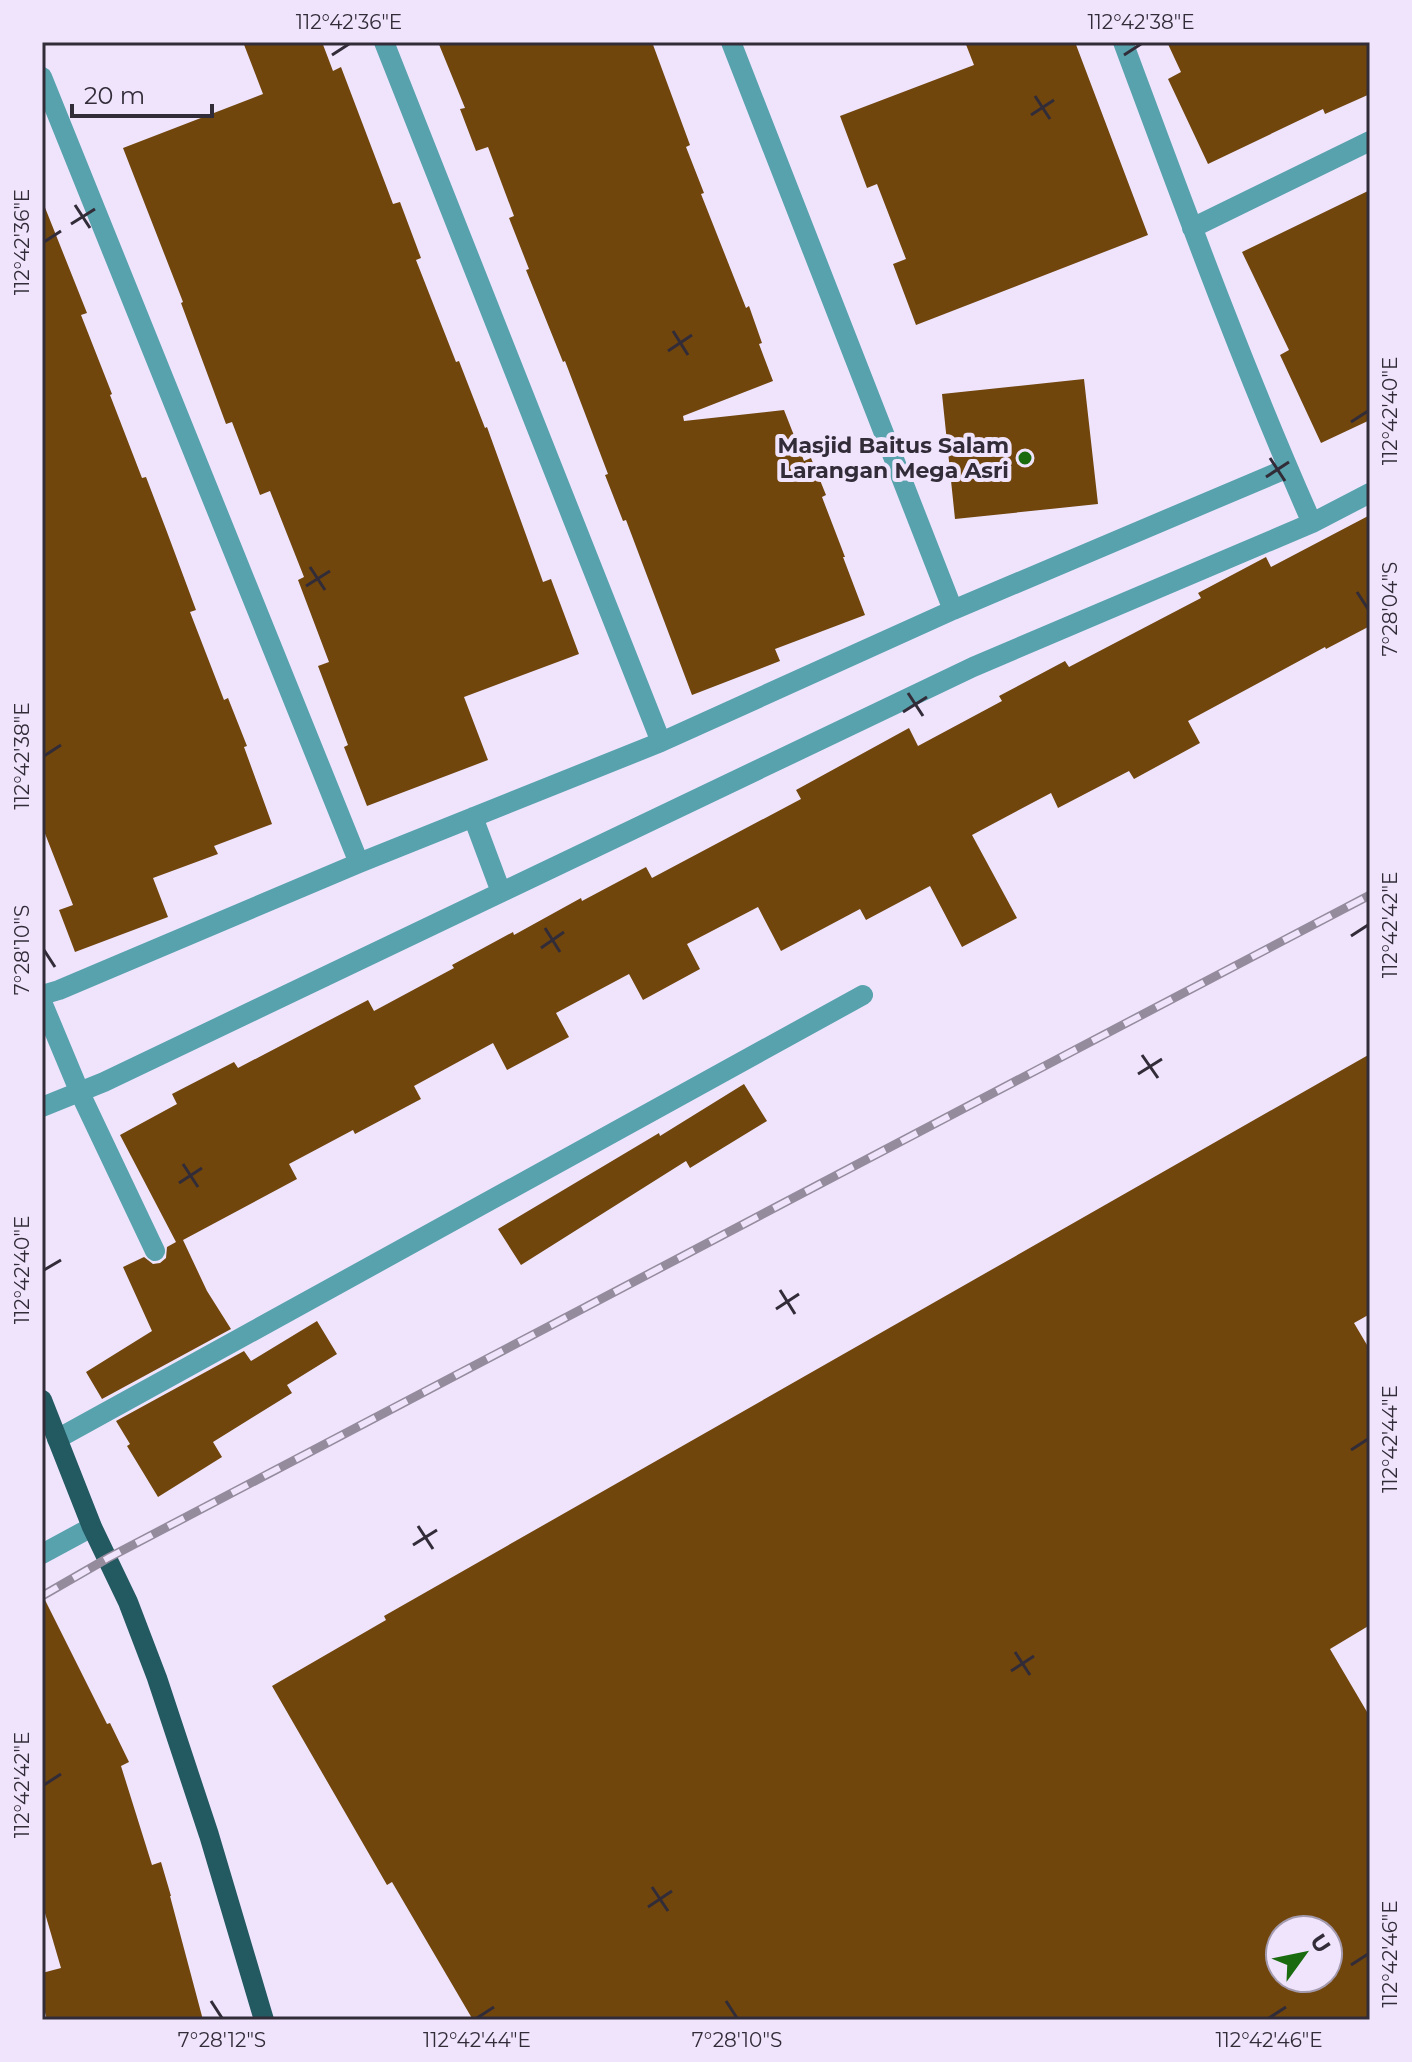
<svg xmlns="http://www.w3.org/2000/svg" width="1412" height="2062" font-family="Montserrat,sans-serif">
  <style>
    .building { fill: #70460d; fill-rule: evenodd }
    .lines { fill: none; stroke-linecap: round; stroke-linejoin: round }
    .minor { stroke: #57a2ad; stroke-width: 20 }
    .major { stroke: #235961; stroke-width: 20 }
    .rail-casing { stroke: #948b9d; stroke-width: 9 }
    .rail { stroke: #f0e4fd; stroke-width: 6; stroke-dasharray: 18; stroke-linecap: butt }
    .ticks { fill: none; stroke: #322c38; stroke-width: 3 }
    .poi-dot { fill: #1a6b10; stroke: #f0e4fd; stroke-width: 3 }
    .labels { text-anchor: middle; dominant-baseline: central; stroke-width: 8; stroke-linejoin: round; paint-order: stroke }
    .poi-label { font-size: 22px; font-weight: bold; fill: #322c38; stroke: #f0e4fd; text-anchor: end }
    .neatline { fill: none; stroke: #322c38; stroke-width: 3 }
    .ticks-label { font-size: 20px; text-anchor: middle; fill: #322c38 }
  </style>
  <rect width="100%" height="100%" fill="#f0e4fd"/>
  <path class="building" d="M243,42H322L333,71L341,67L393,204L400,202L421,258L416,260L456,362L459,361L485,428L487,427L543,582L551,579L579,654L464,697L488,760L367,806L344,747L348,745L318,666L329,662L298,580L304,577L270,491L260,495L232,422L226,424L181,303L183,302L123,148L263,94Z
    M438,42H652L690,145L686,147L704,193L701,194L746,308L749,306L762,343L759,344L773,381L683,416L684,421L784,410L804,461L811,458L826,495L822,497L845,557H843L865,615L775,649L780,661L692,695L626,520L623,521L605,475L608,474L565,361L563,362L526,270L529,269L509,218L514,216L488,147L476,151L460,109L465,108Z
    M965,42H1075L1148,235L916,325L893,264L906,259L877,184L867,188L840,116L974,65Z
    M1167,42H1370V94L1325,114L1323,109L1208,164L1168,79L1181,72Z
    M1370,190V420L1321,443L1280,355L1289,350L1242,252Z
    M44,205L87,313L81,315L112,394L110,395L142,478L146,477L167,532L196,610L190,612L224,700L228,698L247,746L244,747L272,824L214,846L218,854L153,878L168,917L75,952L59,910L73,905L42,826V206Z
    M1084,379L1098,504L955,519L942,394Z
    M1370,515V626L1326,649L1325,647L1188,721L1200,743L1134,779L1129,771L1058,808L1051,793L972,835L1017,918L962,947L930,886L866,920L860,909L781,951L758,907L687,944L700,969L643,1000L629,974L556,1013L569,1037L507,1070L493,1043L414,1086L421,1099L355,1134L353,1130L289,1164L297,1179L183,1240L207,1291L231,1329L102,1399L86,1372L152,1331L123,1267L144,1257L153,1264L160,1263L166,1258L167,1247L176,1242L120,1135L177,1104L172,1094L234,1062L238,1068L368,1000L374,1011L454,968L452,965L513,932L514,935L581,898L582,901L646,867L652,878L801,799L796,790L909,728L918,746L1002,701L999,696L1065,661L1069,667L1201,598L1198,593L1266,557L1271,567Z
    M1370,1054V1314L1354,1323L1370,1350V1625L1330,1649L1370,1717V2020H473L392,1882L387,1885L272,1686L386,1620L384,1616ZM1280,1930H1328V1978H1280Z
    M744,1084L767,1121L690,1168L686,1161L521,1265L498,1229L659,1133L660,1136Z
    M317,1321L337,1354L287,1385L292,1393L213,1442L222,1457L158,1497L127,1446L130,1444L116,1421L244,1351L251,1361Z
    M42,1594L107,1724L110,1723L129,1762L121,1766L152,1865L161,1862L171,1896H170L203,2020H47L42,2001V1973L61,1968L42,1903Z"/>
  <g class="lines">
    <path class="minor" d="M384,42L661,742
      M731,42L953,610
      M1123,42C1183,203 1242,365 1312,523
      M42,77L359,863
      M1192,228L1370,141
      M473,817L501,892
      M42,995L59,990L359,863L661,742L953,610L1288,468
      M42,1002L80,1093L155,1251
      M42,1107L104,1082L973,667L1312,523L1370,493
      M57,1439L863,995
      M42,1554L92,1527"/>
    <path class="major" d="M42,1400L92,1527L128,1602L157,1678L209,1835L264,2020"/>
    <defs>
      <path id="rail" d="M42,1596L108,1558L1370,895"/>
    </defs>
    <use href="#rail" class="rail-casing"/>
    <use href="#rail" class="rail"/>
  </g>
  <path class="ticks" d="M332,55L349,44M1124,55L1141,44M1035,96L1050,119M1031,115L1054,100M75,205L90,228M71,224L95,209M44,242L61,231M673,331L688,355M668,351L692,335M1351,422L1368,411M1270,458L1285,481M1266,477L1289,462M310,567L325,590M306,586L330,571M1357,592L1368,609M908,693L923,716M903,712L927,697M44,756L61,745M545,928L560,952M1351,936L1368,925M541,948L564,932M44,950L55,967M1142,1055L1158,1078M1138,1074L1162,1059M183,1164L198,1187M179,1183L202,1168M44,1270L61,1260M780,1290L795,1314M776,1309L799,1294M1351,1450L1368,1439M418,1526L433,1549M413,1545L437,1530M1015,1652L1030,1675M1011,1671L1034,1656M44,1785L61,1774M652,1887L668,1911M648,1907L672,1891M1351,1965L1368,1954M211,2001L222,2018M726,2001L737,2018M477,2018L494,2007M1269,2018L1286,2007"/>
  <circle class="poi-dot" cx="1025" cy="458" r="8"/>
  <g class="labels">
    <g class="poi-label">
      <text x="1009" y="445">Masjid Baitus Salam<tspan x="1009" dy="25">Larangan Mega Asri</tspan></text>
    </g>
  </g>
  <rect width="1412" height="2062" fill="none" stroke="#f0e4fd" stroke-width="88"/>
  <g transform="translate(1304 1954) rotate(57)"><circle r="38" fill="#f0e4fd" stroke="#a49aae" stroke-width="2"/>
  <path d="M0-6L14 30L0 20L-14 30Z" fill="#1a6b10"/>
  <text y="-12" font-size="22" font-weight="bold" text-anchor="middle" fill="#322c38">U</text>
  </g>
  <path d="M72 104v12h140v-12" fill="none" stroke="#322c38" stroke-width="4"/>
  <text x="84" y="104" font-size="24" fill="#322c38" stroke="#f0e4fd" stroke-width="6" paint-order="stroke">20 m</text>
  <rect x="44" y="44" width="1324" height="1974" class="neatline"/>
  <g class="ticks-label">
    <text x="349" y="29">112°42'36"E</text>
    <text x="1141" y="29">112°42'38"E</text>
    <text transform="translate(22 242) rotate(-90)" y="7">112°42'36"E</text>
    <text transform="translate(1390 411) rotate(-90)" y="7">112°42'40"E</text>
    <text transform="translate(1390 609) rotate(-90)" y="7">7°28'04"S</text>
    <text transform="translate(22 756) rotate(-90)" y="7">112°42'38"E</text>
    <text transform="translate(1390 925) rotate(-90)" y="7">112°42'42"E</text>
    <text transform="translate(22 950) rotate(-90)" y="7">7°28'10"S</text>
    <text transform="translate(22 1270) rotate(-90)" y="7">112°42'40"E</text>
    <text transform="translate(1390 1439) rotate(-90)" y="7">112°42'44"E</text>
    <text transform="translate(22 1785) rotate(-90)" y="7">112°42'42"E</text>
    <text transform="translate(1390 1954) rotate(-90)" y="7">112°42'46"E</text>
    <text x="222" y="2047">7°28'12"S</text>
    <text x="477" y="2047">112°42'44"E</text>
    <text x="737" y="2047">7°28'10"S</text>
    <text x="1269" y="2047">112°42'46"E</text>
  </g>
</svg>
